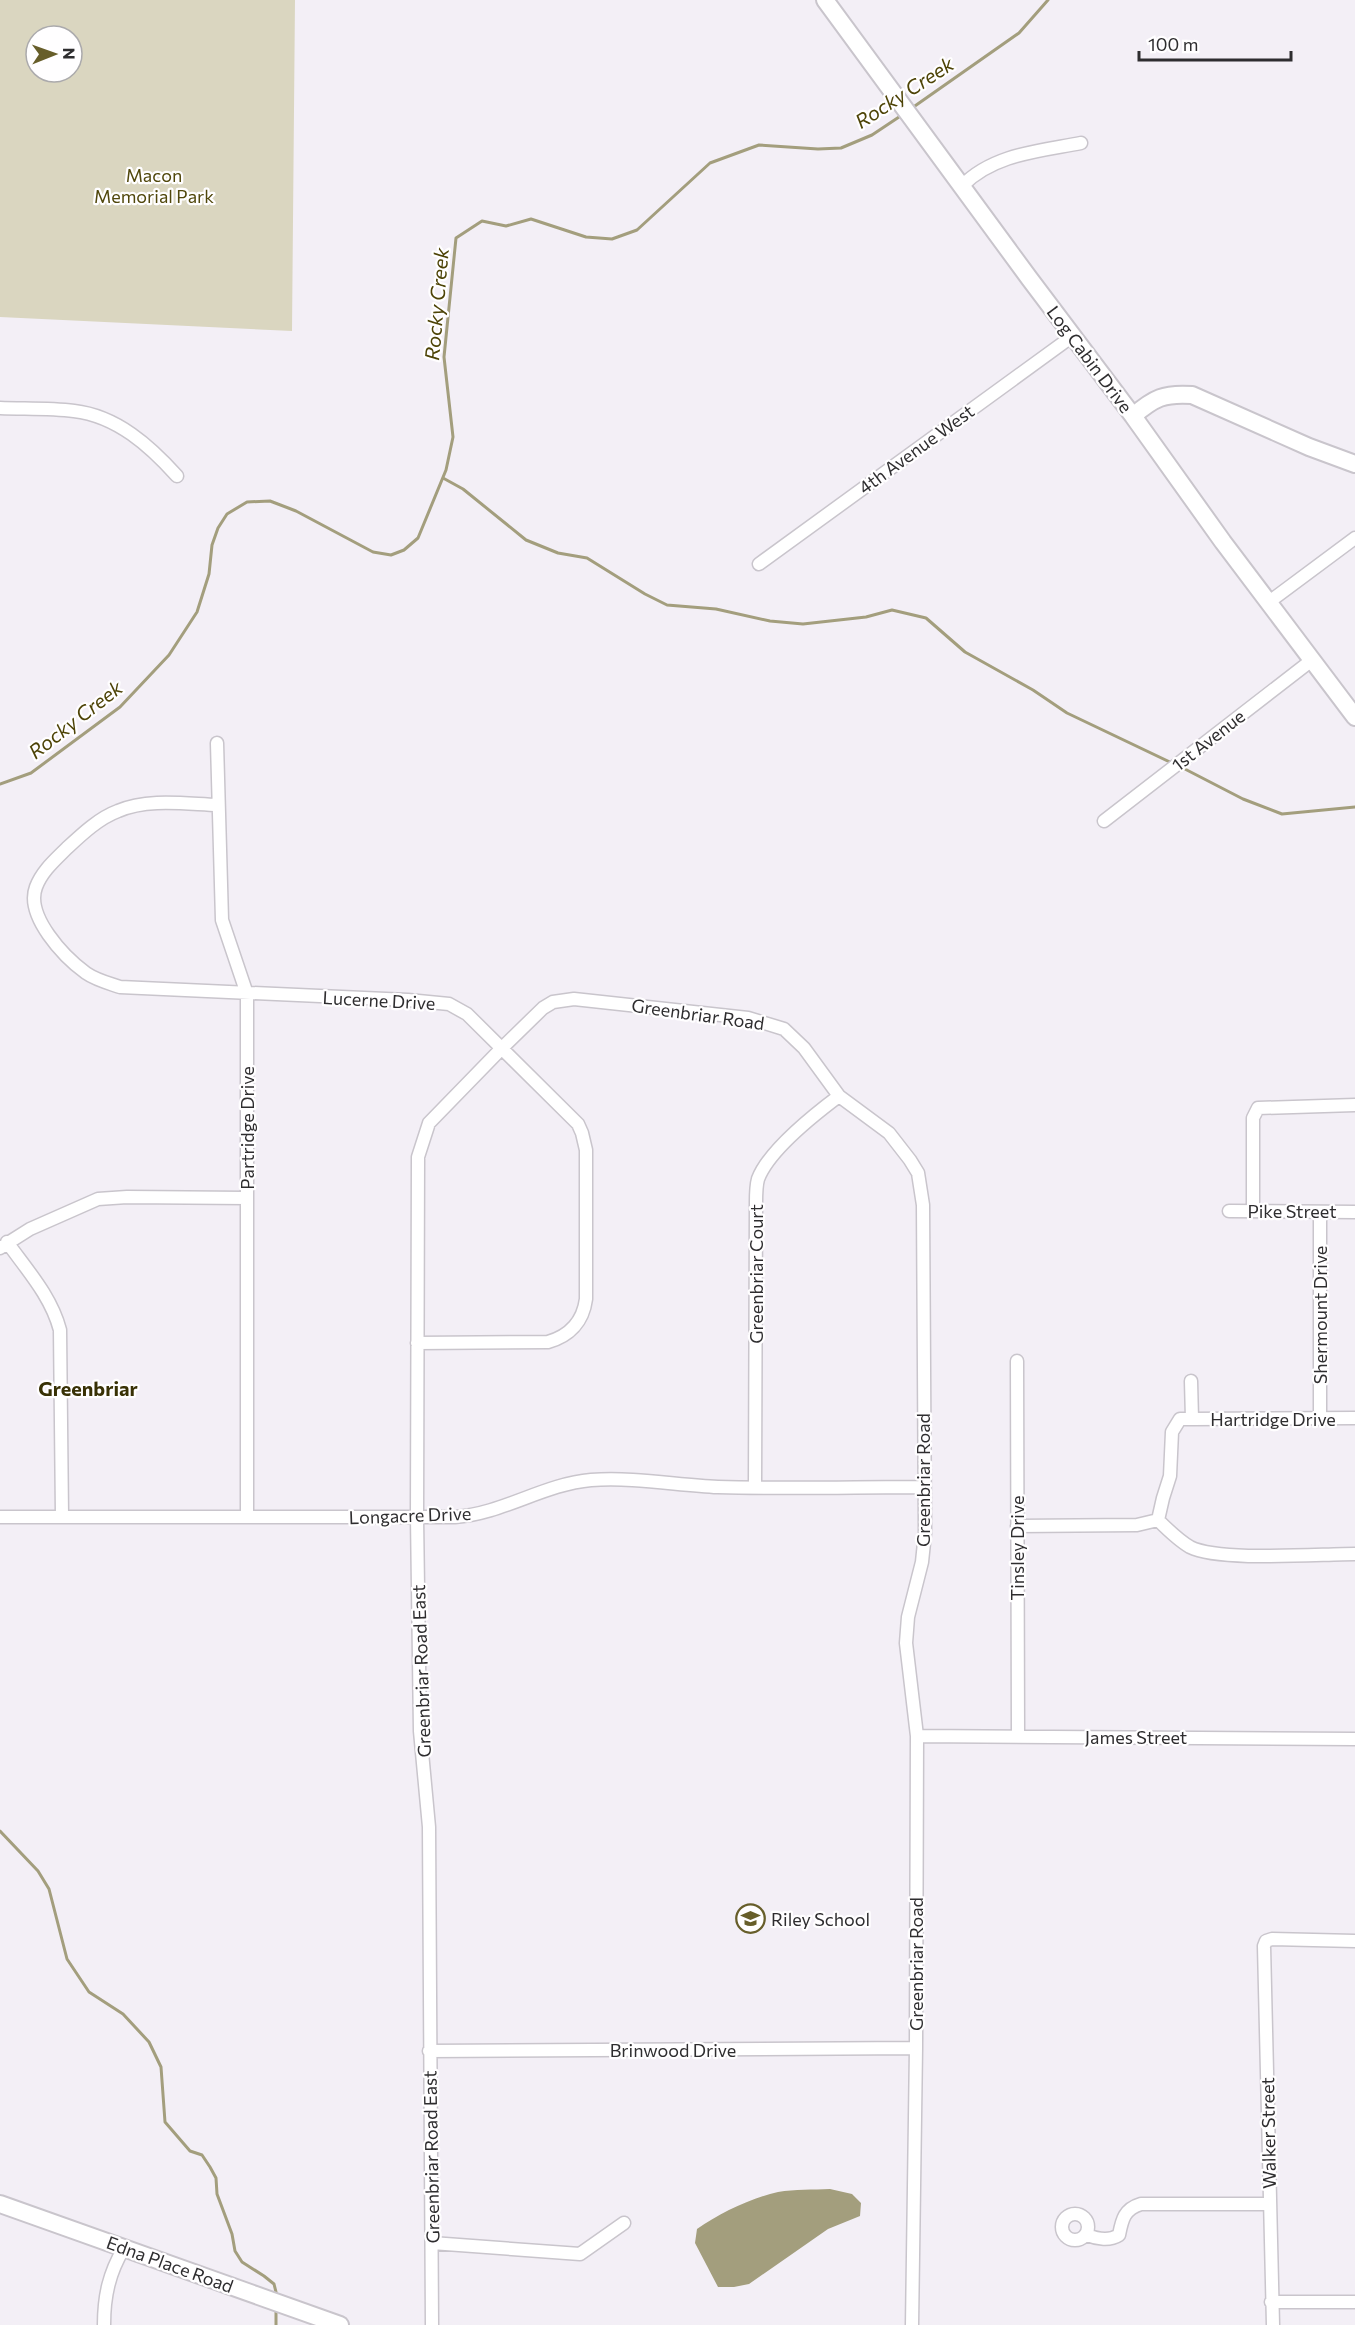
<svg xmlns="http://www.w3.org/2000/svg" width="1355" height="2325" font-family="Commissioner,sans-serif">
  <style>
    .green { fill: #dad6c0; fill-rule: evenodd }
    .water { fill: #a39e7d }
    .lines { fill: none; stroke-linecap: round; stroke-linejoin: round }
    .stream { stroke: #a39e7d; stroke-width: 3 }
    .street-casing { stroke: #c9c5cc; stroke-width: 15 }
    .secondary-casing { stroke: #c9c5cc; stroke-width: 20 }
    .street { stroke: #fff; stroke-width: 12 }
    .secondary { stroke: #fff; stroke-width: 16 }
    .labels { text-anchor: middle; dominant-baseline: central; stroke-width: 4.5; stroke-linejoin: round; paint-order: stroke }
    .park-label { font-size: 18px; fill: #50470b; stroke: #fffeff }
    .street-label { font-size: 18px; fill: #2e2d2f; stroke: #fffeff }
    .poi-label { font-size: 18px; fill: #2e2d2f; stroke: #fffeff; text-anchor: start }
    .water-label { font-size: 20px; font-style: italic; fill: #4d4306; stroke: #fffeff }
    .neighbourhood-label { font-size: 20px; font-weight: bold; fill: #383105; stroke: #fffeff }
  </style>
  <rect width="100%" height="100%" fill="#f3eff6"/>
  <path class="green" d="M0,0H295L292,331L0,317ZM36,36H72V72H36Z"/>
  <path class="water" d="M830,2189L852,2194L861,2203L860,2216L828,2229L749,2284L734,2287H718L695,2243L697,2229C720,2213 751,2198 778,2192C795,2189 813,2190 830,2189Z"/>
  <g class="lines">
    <path class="stream" d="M912,108L1019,33L1048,0
      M443,478L463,489L526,540L558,553L587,558L645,594L667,605L716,609L770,621L803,624L866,617L892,610L926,618L965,652L1033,690L1067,713L1172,763
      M1181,767L1243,799L1282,814L1355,807
      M0,784L31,773L120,707L169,655L197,612L209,574L212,545L218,528L227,514L247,502L270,501L296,511L373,552L391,555L404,550L418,538L446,470L453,437L444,357L456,238L482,221L506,226L531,219L586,237L612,239L637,230L710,163L759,145L818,149L841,148L872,135L902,115
      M0,1831L38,1871L49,1889L67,1959L89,1992L123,2014L149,2042L161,2067L165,2122L190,2151L202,2155L210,2167L216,2178L217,2194L232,2234L235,2251L242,2262L264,2276L274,2284L277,2296
      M276,2325V2309"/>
    <defs>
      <path id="street" d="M962,186C993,154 1040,151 1081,143
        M0,408C24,409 50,408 74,411C117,416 150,446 177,476
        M759,564L1074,335
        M1269,602L1355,538
        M217,743L222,920L247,994V1517
        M218,805C186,804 148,798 118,811C99,818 82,834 67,848C55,860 42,871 36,887C25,916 64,957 86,973C96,980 108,983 120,987L408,1000L449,1004L467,1014L578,1124L582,1133L586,1150V1299C583,1322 569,1336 548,1342L417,1343
        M1104,821L1312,660
        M1229,1211L1355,1212
        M1253,1211V1118L1258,1108L1355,1105
        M7,1242C27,1270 51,1296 60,1330L62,1516
        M0,1248L30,1229L98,1199L127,1197L247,1198
        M1017,1361L1018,1736
        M1192,1419L1355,1418
        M1320,1419V1212
        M755,1487L756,1203C756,1195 756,1186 758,1179C769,1150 815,1114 839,1096
        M0,1517H455C502,1514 544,1484 591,1480C634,1477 676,1485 718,1487C786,1489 855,1487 923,1487
        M1158,1520C1168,1530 1178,1540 1190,1547C1220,1562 1318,1554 1355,1554
        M1158,1520L1163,1498L1170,1476L1172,1432L1180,1419H1192L1191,1381
        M1017,1526L1137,1525L1158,1520
        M917,1736L1355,1739
        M429,2051L916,2048
        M1062 2227a13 13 0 1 1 26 0a13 13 0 1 1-26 0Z
        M1087,2235C1097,2239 1110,2241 1119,2235C1122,2220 1124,2209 1141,2204H1270
        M432,2243L580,2254L624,2223
        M1271,2302H1355
        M104,2325C104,2296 109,2273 124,2248
        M432,2325L429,1827L420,1731L417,1517L418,1157L429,1123L501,1049L543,1008L553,1002L574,999L748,1018L784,1029L804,1048L839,1096L889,1133L910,1160L918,1173L923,1205L925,1533L922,1562L908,1617L906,1643L917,1736L916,2048L912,2325
        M1273,2325L1264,1946L1266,1941L1272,1939L1355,1941"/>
      <path id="secondary" d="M825,0L1029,278L1133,416L1223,542L1355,717
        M1133,416C1154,398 1164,393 1192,395L1309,447L1355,464
        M0,2204L340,2325"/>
    </defs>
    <use href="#street" class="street-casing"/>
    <use href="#secondary" class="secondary-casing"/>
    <use href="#street" class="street"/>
    <use href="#secondary" class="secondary"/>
  </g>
  <defs>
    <symbol id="school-ring" viewBox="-11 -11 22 22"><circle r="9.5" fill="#fffeff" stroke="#675e2a" stroke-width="1.5"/><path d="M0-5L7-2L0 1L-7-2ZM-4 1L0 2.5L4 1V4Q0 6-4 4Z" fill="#675e2a"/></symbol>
  </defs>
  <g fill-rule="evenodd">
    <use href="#school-ring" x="734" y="1902" width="33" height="33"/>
  </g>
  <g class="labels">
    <g class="park-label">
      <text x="154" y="175">Macon<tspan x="154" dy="21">Memorial Park</tspan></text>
    </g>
    <g class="street-label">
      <text transform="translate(1090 359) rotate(53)">Log Cabin Drive</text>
      <text transform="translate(916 449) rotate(-36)">4th Avenue West</text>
      <text transform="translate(1208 740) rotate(-38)">1st Avenue</text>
      <text transform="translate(379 1000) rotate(3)">Lucerne Drive</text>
      <text transform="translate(698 1014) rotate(8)">Greenbriar Road</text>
      <text transform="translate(247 1128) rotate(-90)">Partridge Drive</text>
      <text x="1292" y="1211">Pike Street</text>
      <text transform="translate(756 1274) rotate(-90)">Greenbriar Court</text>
      <text transform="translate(1320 1315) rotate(-90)">Shermount Drive</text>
      <text x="1273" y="1419">Hartridge Drive</text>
      <text transform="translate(923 1480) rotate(-90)">Greenbriar Road</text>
      <text transform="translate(410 1515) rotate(-2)">Longacre Drive</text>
      <text transform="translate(1017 1548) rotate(-90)">Tinsley Drive</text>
      <text transform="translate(421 1671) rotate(-92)">Greenbriar Road East</text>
      <text x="1136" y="1737">James Street</text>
      <text transform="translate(916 1964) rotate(-90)">Greenbriar Road</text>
      <text x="673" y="2050">Brinwood Drive</text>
      <text transform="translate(1268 2133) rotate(-91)">Walker Street</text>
      <text transform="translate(431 2157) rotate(-91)">Greenbriar Road East</text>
      <text transform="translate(170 2264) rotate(20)">Edna Place Road</text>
    </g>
    <g class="poi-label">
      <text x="771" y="1919">Riley School</text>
    </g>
    <g class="water-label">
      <text transform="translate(904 92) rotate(-33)">Rocky Creek</text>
      <text transform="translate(436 304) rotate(-85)">Rocky Creek</text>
      <text transform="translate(75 719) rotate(-38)">Rocky Creek</text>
    </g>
    <g class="neighbourhood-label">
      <text x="88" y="1388">Greenbriar</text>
    </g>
  </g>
  <g transform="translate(54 54) rotate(89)"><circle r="28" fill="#fffeff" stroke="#abaaac" stroke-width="1.5"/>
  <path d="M0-4.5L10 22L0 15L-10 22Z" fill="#675e2a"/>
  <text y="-9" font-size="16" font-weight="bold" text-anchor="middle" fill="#2e2d2f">N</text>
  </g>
  <path d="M1139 51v9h152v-9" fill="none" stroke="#2e2d2f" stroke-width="3"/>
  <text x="1148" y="51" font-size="18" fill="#2e2d2f" stroke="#fffeff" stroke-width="4.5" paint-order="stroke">100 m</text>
</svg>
